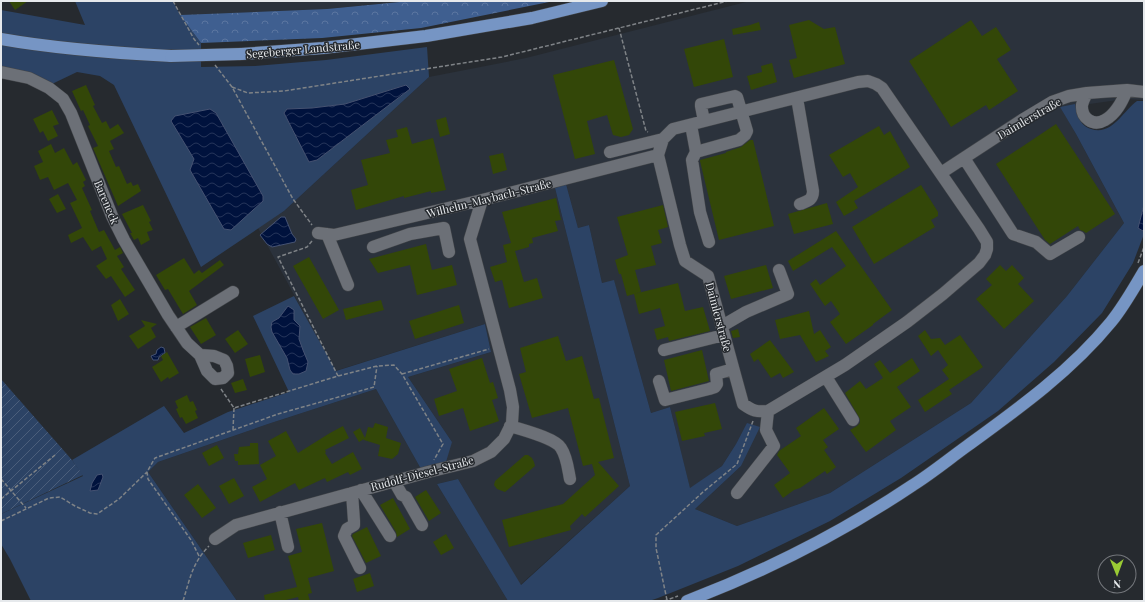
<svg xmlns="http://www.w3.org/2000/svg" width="1145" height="602" font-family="'Playfair Display',serif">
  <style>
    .built { fill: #2b323c }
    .grass { fill: #2c4365; fill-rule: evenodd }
    .forest { fill: url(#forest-crowns) }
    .garden { fill: url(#garden-furrows) }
    .water { fill: url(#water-waves); stroke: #455272 }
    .building { fill: #334708 }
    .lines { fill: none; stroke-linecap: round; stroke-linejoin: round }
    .minor-casing { stroke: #43464a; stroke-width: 13 }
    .major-casing { stroke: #43464a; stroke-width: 13 }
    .path { stroke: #7f8387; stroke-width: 1.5; stroke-dasharray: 4 2; stroke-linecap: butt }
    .minor { stroke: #6c7077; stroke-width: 12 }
    .major { stroke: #7695c4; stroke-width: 12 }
    .major-bridge-casing { stroke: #43464a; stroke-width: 13; stroke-linecap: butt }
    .major-bridge { stroke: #7695c4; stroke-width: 12 }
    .labels { text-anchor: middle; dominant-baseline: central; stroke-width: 3; stroke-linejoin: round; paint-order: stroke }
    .street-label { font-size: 11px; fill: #e6e9ec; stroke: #262a2f }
  </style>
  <defs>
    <pattern id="forest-crowns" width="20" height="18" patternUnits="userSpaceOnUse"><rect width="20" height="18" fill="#3f5f90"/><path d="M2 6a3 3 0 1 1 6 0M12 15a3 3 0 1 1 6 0" fill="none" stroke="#5b76a0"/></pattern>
    <pattern id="garden-furrows" width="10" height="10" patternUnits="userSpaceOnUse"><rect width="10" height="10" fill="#2c4365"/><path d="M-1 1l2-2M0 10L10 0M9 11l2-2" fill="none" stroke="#4b5e7b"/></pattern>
    <pattern id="water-waves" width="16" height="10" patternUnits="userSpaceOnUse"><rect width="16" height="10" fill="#00123d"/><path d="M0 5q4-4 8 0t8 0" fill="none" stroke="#253459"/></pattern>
  </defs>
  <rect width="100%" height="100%" fill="#262a2f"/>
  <path class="built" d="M173,1H410L327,9L180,15Z
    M750,1H1144V100L1125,99L1061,108L1076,134L1124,223L1067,296L971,403L830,493L737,526L695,509L741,466L747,424L736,444L722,466L690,489L670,407L651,413L614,281L602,283L589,225L578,228L566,184L555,188L630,486L520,585L458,479L437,484L508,601H237L148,472L158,462L271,423L376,389L421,469L452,442L408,377L491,352L485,324L335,371L258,228L284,211L429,77L526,58Z"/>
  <path class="grass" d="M75,1H173L180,15L201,43V67L255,66L326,60L427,47L429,77L284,211L201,267L114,85L100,76L77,72L54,83L43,92L28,82L1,77V10L85,25ZM405,85L410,89L317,160L309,162L284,113L287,109L312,108L345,104Z
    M1137,101H1144V205L1138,228L1144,232V234L1133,263L1102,313L1054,362L998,411L901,478L830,521L738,566L658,598L649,601H508L437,484L458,479L521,585L630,486L555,188L566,184L578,228L589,225L602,283L614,280L651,413L670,407L690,488L722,466L736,444L747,423L760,427L741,466L695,509L737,526L830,493L971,403L1067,296L1124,223L1076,134L1060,107L1075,104C1078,115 1079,125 1091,129C1112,136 1123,111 1137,101Z
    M294,296L336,371L485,324L491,352L408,377L452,442L446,462L421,469L376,389L271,423L158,462L148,472L237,601H31L10,559L1,544V514L83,476L72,460L164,406L184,433L228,412L289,392L253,316Z"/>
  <path class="forest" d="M410,1H554L421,28L322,38L201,43L180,15L327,9Z"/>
  <path class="garden" d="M1,379L72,460L83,475L1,514Z"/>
  <path class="water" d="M406,85L410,89L317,160L309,162L284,113L287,109L312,108L345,104Z
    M210,109L216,113L263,196V201L231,230L224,229L190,170L194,159L171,121L175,116Z
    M1144,205V229L1143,231L1138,228Z
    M281,217H285L292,234L296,239L295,242L272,247L267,244L260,235Z
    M288,306L294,310V320L300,326L299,339L303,350L308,362L306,371L299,374H293L290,370L287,358L272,332L271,327L272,322L279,318Z
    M161,347L164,348L165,353L159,357L158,360H153L151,356L156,354L157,350Z
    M102,474L103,477L98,490L90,491L92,483L97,475Z"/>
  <path class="building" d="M9,1H28L15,10Z
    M809,20L824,29L835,27L845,64L794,78L789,60L797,58L789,25Z
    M971,20L982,36L996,27L1011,50L997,59L1018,91L989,110L986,105L951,127L909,61Z
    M759,22L761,30L733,35L732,29L750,25Z
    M724,39L733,77L694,87L684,49Z
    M614,60L633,129L629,135L621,137L613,135L607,115L587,121L595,154L575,159L553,75Z
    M772,63L777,82L751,90L747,76L762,72L761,66Z
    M86,85L95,105L93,106L102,123L106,121L110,129L118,124L124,133L110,141L114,149L109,151L116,167L119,166L127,184L131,182L133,186L138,184L141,191L118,206L93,148L98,146L88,126L90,125L83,110L81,111L72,91Z
    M52,110L59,124L53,126L58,136L48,141L43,131L40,133L33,119Z
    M446,117L450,134L440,137L436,120Z
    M1056,124L1115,214L1086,233L1083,231L1080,230L1078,226L1050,244L1045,240L996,164Z
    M879,126L884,135L890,131L910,167L854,201L858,208L844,216L836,202L858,187L850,173L843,177L829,155Z
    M407,127L412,144L433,138L446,190L431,193V191L404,198V196L356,210L351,190L368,185L361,160L390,153L386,140L398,137L396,130Z
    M750,140H753L774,226L719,240L700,161V160L726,153V152L741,147Z
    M51,144L55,153L64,148L73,165L77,162L86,180L83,182L85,186L82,188L92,210L90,211L99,232L104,230L115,250L120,247L123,253L117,256L124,267L121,269L135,290L125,297L111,276L106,279L96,266L107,259L101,246L92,251L83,237L71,243L68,235L82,228L70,203L77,200L68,183L54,190L48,177L40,180L34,166L43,162L38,151Z
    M503,153L507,170L493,174L489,156Z
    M921,185L938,212V216L931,220L935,227L874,264L852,227Z
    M58,194L66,209L57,213L49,199Z
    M556,198L561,220L555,221L558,231L532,238L533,243L529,244V247L515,251L524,282L537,278L543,298L509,308L502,280L495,282L490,267L507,262L503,245L511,243L502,212Z
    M827,203L833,224L794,234L788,214Z
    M143,205L151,221L149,222L153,230L147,232L150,240L141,245L138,238L134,240L130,233H132L122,214Z
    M663,205L668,227L658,230L662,243L651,246L656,265L635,270L641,292L627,296L621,274H619L615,260L628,255L617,217Z
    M836,231L892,310L873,324V325L846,344L830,322L840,314L831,301L825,306L810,284L816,279L820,285L846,266L832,247L793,271L788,261Z
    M426,244L432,270L452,265L457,285L417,295L410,265L378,273L369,259Z
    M309,257L339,310L323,319L293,266Z
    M184,258L194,274L199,270L202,273L220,260L224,265L189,291L197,305L183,314L168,289L165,290L156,275Z
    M766,265L773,288L731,299L724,276Z
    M1000,265L1006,271L1012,265L1024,278L1018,284L1034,301L1004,329L976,299L992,285L986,279Z
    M678,283L685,311L703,307L710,331L669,341L668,337L657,340L654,329L665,326L660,308L639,314L634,294Z
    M120,299L129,314L118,321L111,305Z
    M381,300L384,310L346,320L343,309Z
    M459,305L464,323L415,339L409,321Z
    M809,311L814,334L820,330L831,347L825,351L829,356L816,362L800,335L780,339L775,320Z
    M206,318L216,335L201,344L190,327Z
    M141,320L157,324L151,328L156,337L138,349L129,336L145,326Z
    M738,329L740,337L733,338L731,331Z
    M238,330L248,344L235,353L225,339Z
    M925,330L931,339L940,338L945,345L960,335L983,367L949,390L952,394L925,412L918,400L949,379L942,370L948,365L938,350L931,356L918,336Z
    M558,336L566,361L582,356L594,399L599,398L614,458L598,462L619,486L585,517L582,514L570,526L571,530L509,547L502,520L563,504L595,475L592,464L583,466L568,408L532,418L519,374L526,372L520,348Z
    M770,340L794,372L783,378L780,373L771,378L758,359L754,362L750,354Z
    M702,350L709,381L671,391L664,360Z
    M167,352L179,373L169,379L168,377L161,382L152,367L163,360L161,356Z
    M260,355L265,372L250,377L245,359Z
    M482,358L490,383L493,382L498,398L492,400L499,421L470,431L463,408L439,416L434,399L457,391L449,369Z
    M912,358L920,371L897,387L911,407L890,421L896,430L866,452L850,430L857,426L860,423V419L845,393L860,381L866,389L883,378L874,364L880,360L890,373Z
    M243,379L247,390L235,393L231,383Z
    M187,395L190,402L193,401L197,410L195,411L198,418L186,424L182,417L180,418L176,409L178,408L175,401Z
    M715,403L722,429L704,433L705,436L682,441L675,412Z
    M824,408L839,429L823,440L828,447L824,450L836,467L827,474L825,471L800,488L794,490L783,498L774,485L790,473L777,455L779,451L801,436L796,428Z
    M375,423L388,427L386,438L401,443L398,454L392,459L378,456L380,445L364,440V439L359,442L353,432L360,428L365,438L368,427L373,428Z
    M343,426L349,438L325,450L326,452L325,453L332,464L353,452L362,469L350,475L348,472L327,482L325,478L299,490L295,483L260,502L252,487L267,479L260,465L276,456L268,441L286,431L298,453L330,433Z
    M250,443H258L259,464L238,465V461H235L234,454H238L239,447L250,446Z
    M217,445L224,458L209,466L202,453Z
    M525,455H528L532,458L534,462L535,466L505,492L497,489L494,485L495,481Z
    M234,478L244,496L229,504L219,486Z
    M198,484L216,508L202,518L184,495Z
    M426,490L441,513L429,521L415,497Z
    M393,498L410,529L397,537L396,532L380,505Z
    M322,523L334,571L308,578L312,593L308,594L310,601H299L298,597L282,601H265L264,595L297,587L288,556L302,552L296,529Z
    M367,527L381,556L366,563L352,536L353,534Z
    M446,534L454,548L441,555L433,542Z
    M271,535L275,550L248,558L243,543Z
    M370,573L374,586L357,592L353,579Z"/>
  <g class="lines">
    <defs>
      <path id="minor" d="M1,72L29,78L49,88L63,99L71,113L112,216L124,240L168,315L187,343L200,355L207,371L215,379L223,378L228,373L227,366L224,360L214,356L200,355
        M868,81L876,84L882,88L979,229L987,242V249L985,255L979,263L943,294L907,322L845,365L768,411C756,412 753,411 743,404L708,276L685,261L680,245L658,155L663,139L673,129L858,82Z
        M1087,93C1085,97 1083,100 1082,105C1081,118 1093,127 1105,120C1116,114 1122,102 1127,90
        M797,98L813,191C813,200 808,201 800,204
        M691,125L696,152L739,140L745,135L747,131L737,97L735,96L701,104V106L704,121
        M610,152L663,139
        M696,152L692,160L700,212L709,242
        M964,158L1013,234L1036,242L1050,254L1079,237
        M941,173L1022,120L1052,102L1069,96L1087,93L1127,90L1144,92
        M318,233L334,235L482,200L658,155
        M327,234L348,285
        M373,247L410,234L444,228L449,252
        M722,326L746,312L788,294L779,270
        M176,327L233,292
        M664,350L724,335
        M826,377L853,420
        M659,381L665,400L709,389L715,387L717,384L716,374L733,369
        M510,426C522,430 555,438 561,448C567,457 568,469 570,479
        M394,481L402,495L406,497L422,525
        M361,490L390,536
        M352,493L354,521V525L347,529L344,536L360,568
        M737,493L774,446L766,430L768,411
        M280,512L288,547
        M215,539L236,525L428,472L473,461L491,452L504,439L512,423L513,407L510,390L470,239L482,200"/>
      <path id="major" d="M1,39C57,49 114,53 171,56
        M241,54L323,48L426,36L532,18L602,1
        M687,601C766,571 843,532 913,485C932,473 949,459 967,446C1018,409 1071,371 1111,322C1124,306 1134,288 1144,271"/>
    </defs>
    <use href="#minor" class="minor-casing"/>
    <use href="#major" class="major-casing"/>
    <path class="path" d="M173,1L194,39L199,45
      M619,28L646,131L648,132
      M215,65L232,87L293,199L312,225
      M232,87L248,93L284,91L502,57L728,1
      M312,241L307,247L278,257L338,376
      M1138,263L1144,247
      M402,374L489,349
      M221,389L234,408L338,376L377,366L394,365L402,374L443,444L434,460
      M233,430L234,408
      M1,479L26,508
      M1,499L55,455
      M1,521L49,498L60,497L75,506L90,513L97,514L119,499L147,472
      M199,556L191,540L148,479L147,472L155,458L278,414L374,387L377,366
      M667,600L656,548V535L703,492L737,464L753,421
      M183,601C190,579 192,563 209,546
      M664,601L678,596"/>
    <use href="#minor" class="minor"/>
    <use href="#major" class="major"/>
    <defs>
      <path id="major-bridge" d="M171,56L241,54"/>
    </defs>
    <use href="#major-bridge" class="major-bridge-casing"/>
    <use href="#major-bridge" class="major-bridge"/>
  </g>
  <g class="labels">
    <g class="street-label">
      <text transform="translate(303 49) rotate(-5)">Segeberger Landstraße</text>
      <text transform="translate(1029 118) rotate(-30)">Daimlerstraße</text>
      <text transform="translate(489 198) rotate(-14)">Wilhelm-Maybach-Straße</text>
      <text transform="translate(107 202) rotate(67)">Bareneck</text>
      <text transform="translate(719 317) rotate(75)">Daimlerstraße</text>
      <text transform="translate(422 473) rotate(-15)">Rudolf-Diesel-Straße</text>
    </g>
  </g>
  <rect width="1145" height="602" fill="none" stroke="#e6e9ec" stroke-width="4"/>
  <g transform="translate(1117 574) rotate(179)"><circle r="19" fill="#262a2f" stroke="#73767b"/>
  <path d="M0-3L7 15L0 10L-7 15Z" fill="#9acb34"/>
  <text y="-6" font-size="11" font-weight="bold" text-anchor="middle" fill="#e6e9ec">N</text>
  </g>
</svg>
